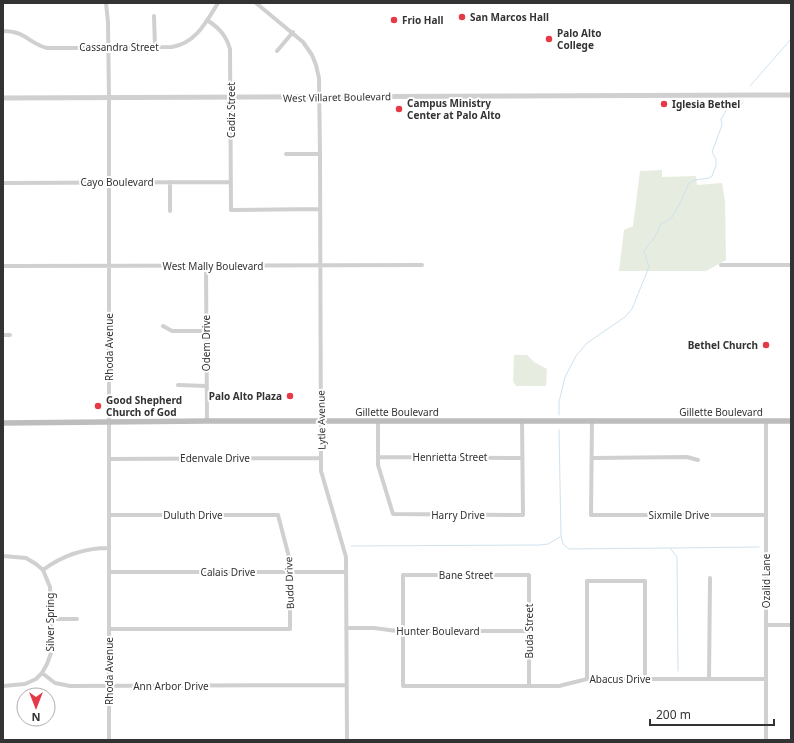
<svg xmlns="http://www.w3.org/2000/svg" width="794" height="743" font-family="'Noto Sans',sans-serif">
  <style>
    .green { fill: #e6ecdf }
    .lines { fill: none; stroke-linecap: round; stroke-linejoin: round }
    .stream { stroke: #cfe2ee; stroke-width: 1 }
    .minor { stroke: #d0d0d0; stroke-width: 4 }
    .tertiary { stroke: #d0d0d0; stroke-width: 5 }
    .secondary { stroke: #bdbdbd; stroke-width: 5.5 }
    .poi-dot { fill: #e63946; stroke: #fff; stroke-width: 1.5 }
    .labels { text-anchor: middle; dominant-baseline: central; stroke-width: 4; stroke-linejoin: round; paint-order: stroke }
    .poi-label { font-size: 10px; font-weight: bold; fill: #333; stroke: #fff; text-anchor: start }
    .street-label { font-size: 10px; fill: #333; stroke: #fff }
  </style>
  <rect width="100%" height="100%" fill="#fff"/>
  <path class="green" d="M662,170V177L696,176L697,185L722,183L725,201L726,260L706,271H619L624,230L633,226L640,171Z
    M514,355H527L534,362L547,369L546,386H516L513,381Z"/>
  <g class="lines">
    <path class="stream" d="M750,86L791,39
      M559,415V402L565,377L576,356L587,343L625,317L632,309L649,267L644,251C651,243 657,235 661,224L671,219L680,203L689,183L695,180L709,178L712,176L716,165V159L712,152L722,125L721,119L729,106L741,105L743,102
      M559,430L561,536L563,544L569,549L670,548L677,557L678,671
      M351,546L540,545L548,544L560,537
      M670,548L759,547"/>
    <path class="minor" d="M106,3L108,22L109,98V740
      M256,3L303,42L312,55L316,65L319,78L320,154L321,471L346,557L347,740
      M154,16L155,47
      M207,20C219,28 226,35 230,49L231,210L320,209
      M3,31C26,31 28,43 47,48L172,47C196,43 206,22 218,3
      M277,51L293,32
      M286,154H320
      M3,183L231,182
      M170,211V182
      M721,265H791
      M3,266L422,265
      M206,266L207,421
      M163,326L172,331H206
      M3,335H10
      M178,385L206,386
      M378,421V465L393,514L523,515L522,421
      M592,421L591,515H766
      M378,457L522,458
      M592,458L687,457L698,460
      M109,459L321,458
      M109,515H278L290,561V629H109
      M3,556L26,558L36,564L43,570L50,587L51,619V653L47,664L42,673L36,679L25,684L3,686
      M43,570C63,555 84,548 109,548
      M109,572H346
      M51,619H77
      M767,625H791
      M346,628H374L397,631H529
      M42,673L55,683L70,686L346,685
      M587,679V581H645V679
      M709,679L710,578
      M529,686V575H403V686H559L587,679H766
      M766,740V421"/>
    <path class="tertiary" d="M3,98L791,95"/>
    <path class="secondary" d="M3,423L207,421H791"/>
  </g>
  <g class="poi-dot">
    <circle cx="462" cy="17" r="4"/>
    <circle cx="394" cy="20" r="4"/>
    <circle cx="549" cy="39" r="4"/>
    <circle cx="664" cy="104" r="4"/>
    <circle cx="399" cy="109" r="4"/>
    <circle cx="766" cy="345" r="4"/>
    <circle cx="290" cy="396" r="4"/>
    <circle cx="98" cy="406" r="4"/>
  </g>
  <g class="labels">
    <g class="poi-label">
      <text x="470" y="17">San Marcos Hall</text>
      <text x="402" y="20">Frio Hall</text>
      <text x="557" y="33">Palo Alto<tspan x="557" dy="12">College</tspan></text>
      <text x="407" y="103">Campus Ministry<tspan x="407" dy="12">Center at Palo Alto</tspan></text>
      <text x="672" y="104">Iglesia Bethel</text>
      <text x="758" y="345" text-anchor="end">Bethel Church</text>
      <text x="282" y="396" text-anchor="end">Palo Alto Plaza</text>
      <text x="106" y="400">Good Shepherd<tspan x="106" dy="12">Church of God</tspan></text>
    </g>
    <g class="street-label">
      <text x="119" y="47">Cassandra Street</text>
      <text transform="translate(337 97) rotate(-1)">West Villaret Boulevard</text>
      <text transform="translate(231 110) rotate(-90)">Cadiz Street</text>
      <text x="117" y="182">Cayo Boulevard</text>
      <text x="213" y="266">West Mally Boulevard</text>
      <text transform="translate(206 343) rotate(-90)">Odem Drive</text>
      <text transform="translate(109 347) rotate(-90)">Rhoda Avenue</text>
      <text x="397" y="412">Gillette Boulevard</text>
      <text x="721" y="412">Gillette Boulevard</text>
      <text transform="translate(321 420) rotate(-91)">Lytle Avenue</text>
      <text x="450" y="457">Henrietta Street</text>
      <text x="215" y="458">Edenvale Drive</text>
      <text x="193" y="515">Duluth Drive</text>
      <text x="458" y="515">Harry Drive</text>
      <text x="679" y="515">Sixmile Drive</text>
      <text x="228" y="572">Calais Drive</text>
      <text x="466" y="575">Bane Street</text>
      <text transform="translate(766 581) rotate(-90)">Ozalid Lane</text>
      <text transform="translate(289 583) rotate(-92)">Budd Drive</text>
      <text transform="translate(50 622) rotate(-90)">Silver Spring</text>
      <text x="438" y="631">Hunter Boulevard</text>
      <text transform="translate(529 631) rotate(-90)">Buda Street</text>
      <text transform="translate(109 671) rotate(-90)">Rhoda Avenue</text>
      <text x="620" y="679">Abacus Drive</text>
      <text x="171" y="686">Ann Arbor Drive</text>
    </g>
  </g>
  <rect width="794" height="743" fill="none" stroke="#333333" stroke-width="8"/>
  <g transform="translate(36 707) rotate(180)"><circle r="19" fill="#ffffff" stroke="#adadad"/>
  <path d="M0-3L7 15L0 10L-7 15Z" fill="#e63946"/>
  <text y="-6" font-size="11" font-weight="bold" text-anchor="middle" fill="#333333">N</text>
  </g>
  <path d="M650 719v6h124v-6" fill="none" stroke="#333333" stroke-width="2"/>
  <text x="656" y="719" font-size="12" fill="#333333" stroke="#ffffff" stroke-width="3" paint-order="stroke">200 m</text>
</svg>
